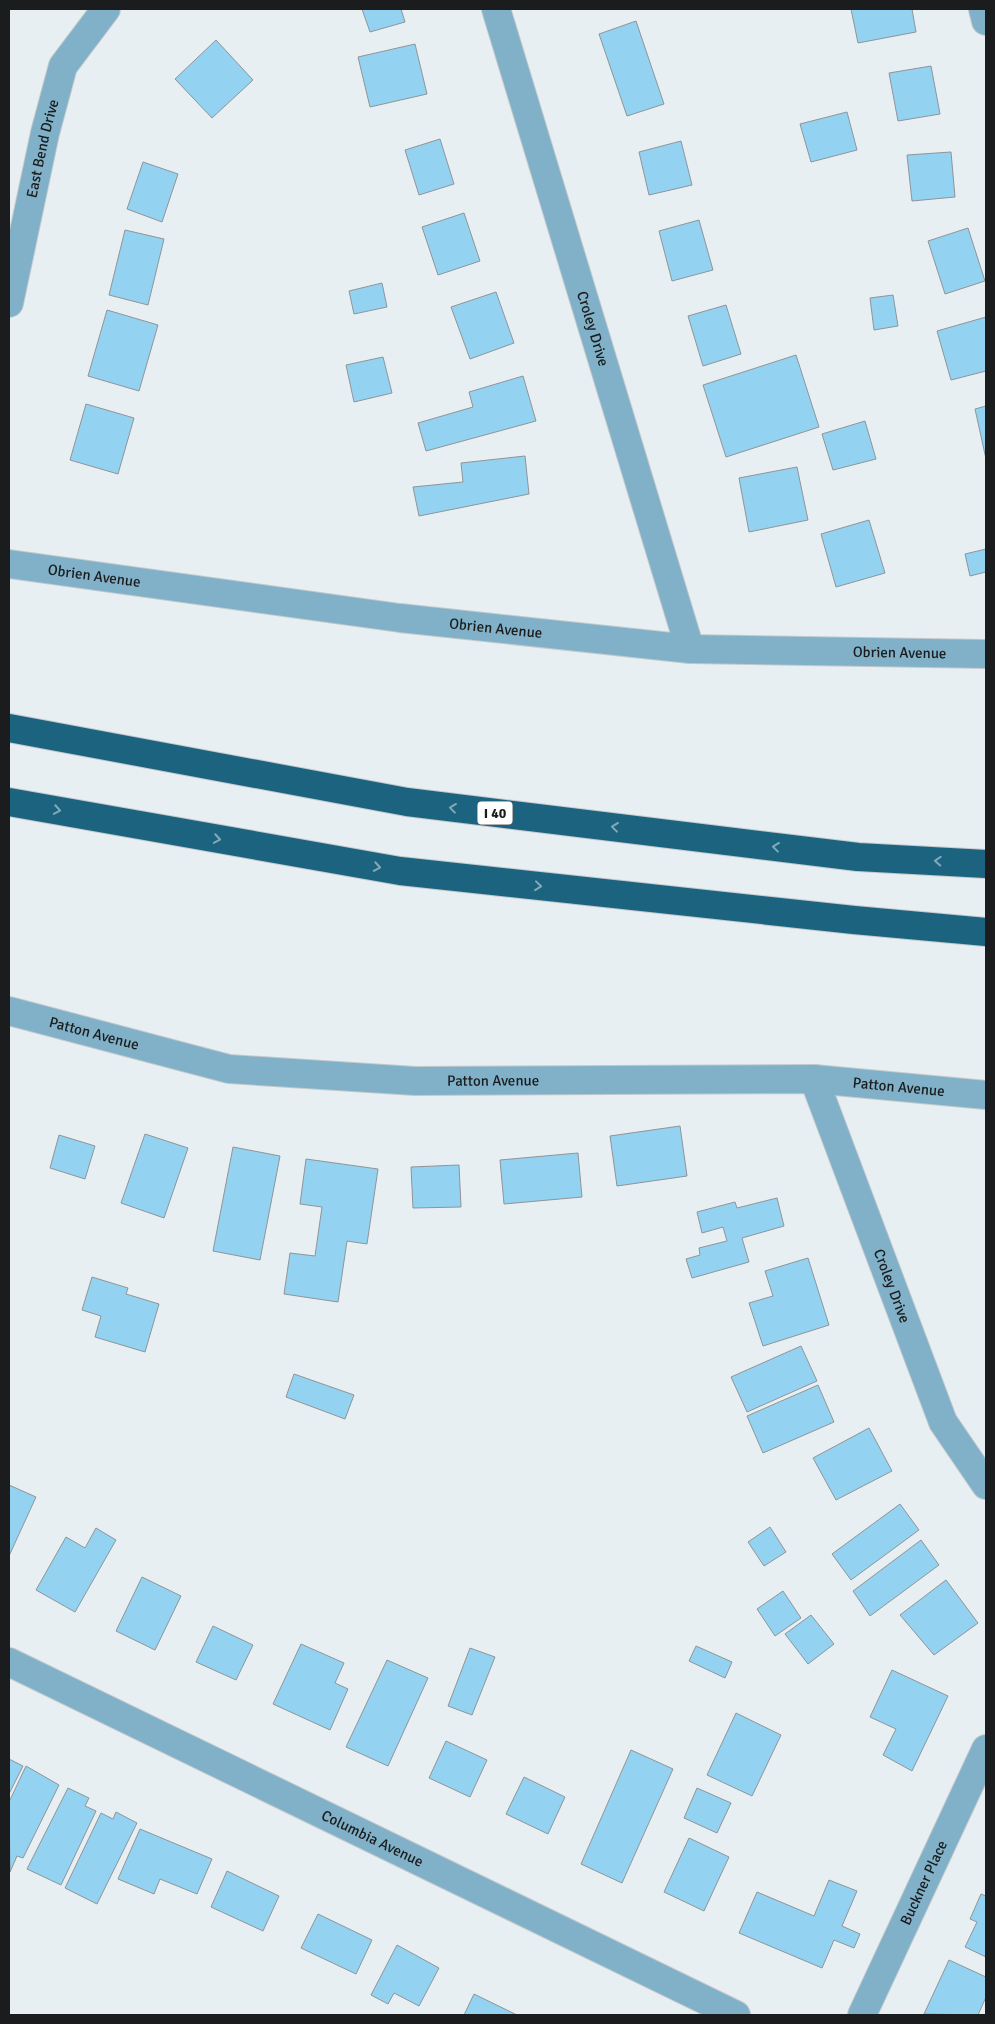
<svg xmlns="http://www.w3.org/2000/svg" width="995" height="2024" font-family="Signika,sans-serif">
  <style>
    .building { fill: #93d2f0; stroke: #8f9598 }
    .lines { fill: none; stroke-linecap: round; stroke-linejoin: round }
    .street-casing { stroke: #c3c9cc; stroke-width: 30 }
    .highway-casing { stroke: #c3c9cc; stroke-width: 30 }
    .street { stroke: #80b1c8; stroke-width: 28 }
    .highway { stroke: #1c6380; stroke-width: 28 }
    .oneway { stroke: #82a9b9 }
    .labels { text-anchor: middle; dominant-baseline: central; stroke-width: 4; stroke-linejoin: round; paint-order: stroke }
    .shield { fill: #fff; stroke: #5f6061; stroke-width: 1 }
    .shield-label { font-size: 14px; font-weight: bold; fill: #1a1c1d }
    .street-label { font-size: 15px; fill: #1a1c1d; stroke: #fff }
  </style>
  <rect width="100%" height="100%" fill="#e8eff2"/>
  <path class="building" d="M362,9H401L405,22L370,32Z
    M851,9H912L916,32L858,43Z
    M636,21L664,104L627,116L599,34Z
    M216,40L253,80L212,118L175,79Z
    M415,44L427,94L370,107L358,57Z
    M931,66L940,114L898,121L889,73Z
    M847,112L857,150L811,162L800,124Z
    M440,139L454,184L419,195L405,150Z
    M681,141L692,185L649,195L639,152Z
    M951,152L955,197L912,201L907,155Z
    M143,162L178,174L162,222L127,209Z
    M464,213L480,261L438,275L422,227Z
    M699,220L713,270L672,281L659,231Z
    M968,228L985,281L945,294L928,241Z
    M125,230L164,239L148,305L109,295Z
    M382,283L387,307L354,314L349,291Z
    M496,292L514,343L470,359L451,307Z
    M893,295L898,326L874,330L870,298Z
    M726,305L741,354L703,366L688,316Z
    M107,310L158,325L139,391L88,376Z
    M986,317V371L951,380L937,331Z
    M796,355L819,427L726,457L703,385Z
    M383,357L392,393L354,402L346,365Z
    M523,376L536,421L426,451L418,423L473,407L469,392Z
    M86,404L134,418L118,474L70,460Z
    M986,406V459L975,409Z
    M865,421L876,459L833,470L822,434Z
    M525,456L529,494L419,516L413,487L463,482L461,463Z
    M797,467L808,520L749,532L739,478Z
    M869,520L885,573L836,587L821,534Z
    M986,549V572L970,576L965,554Z
    M680,1126L687,1176L617,1186L610,1136Z
    M145,1134L188,1148L164,1218L121,1203Z
    M59,1135L95,1146L85,1179L50,1168Z
    M233,1147L280,1156L260,1260L213,1251Z
    M578,1153L582,1197L504,1204L500,1160Z
    M306,1159L378,1169L367,1244L347,1241L338,1302L284,1294L290,1253L315,1256L322,1207L300,1204Z
    M459,1165L461,1207L413,1208L411,1167Z
    M777,1198L784,1226L742,1238L749,1262L692,1278L686,1259L700,1255L699,1248L727,1241L723,1227L702,1233L697,1212L735,1202L737,1208Z
    M808,1258L829,1325L763,1346L749,1303L773,1296L765,1271Z
    M92,1277L128,1288L126,1294L159,1304L145,1352L95,1337L101,1316L82,1310Z
    M801,1346L817,1381L747,1412L731,1377Z
    M294,1374L354,1395L345,1419L286,1397Z
    M818,1385L834,1422L763,1453L747,1416Z
    M869,1428L892,1471L836,1500L813,1458Z
    M9,1485L36,1497L9,1556Z
    M900,1504L919,1530L851,1580L832,1554Z
    M770,1527L786,1552L764,1566L748,1542Z
    M96,1528L116,1540L75,1612L36,1590L66,1537L85,1548Z
    M921,1540L939,1565L870,1616L853,1591Z
    M142,1577L181,1596L155,1650L116,1631Z
    M946,1580L978,1623L934,1655L900,1615Z
    M783,1591L801,1618L775,1636L757,1609Z
    M811,1615L834,1644L808,1664L785,1634Z
    M213,1626L253,1645L236,1680L196,1662Z
    M301,1644L344,1663L335,1683L348,1689L330,1730L273,1704Z
    M696,1646L732,1662L725,1678L689,1661Z
    M470,1648L495,1657L472,1715L448,1706Z
    M387,1660L428,1678L388,1766L346,1747Z
    M892,1670L948,1696L912,1771L883,1755L896,1729L870,1717Z
    M736,1713L781,1735L752,1796L707,1775Z
    M446,1741L487,1760L470,1797L429,1778Z
    M631,1750L673,1769L622,1883L581,1864Z
    M9,1759L23,1766L9,1794Z
    M26,1766L59,1785L23,1858L17,1856L10,1872L9,1802Z
    M524,1777L565,1797L548,1834L506,1814Z
    M68,1788L89,1798L85,1806L96,1811L61,1885L27,1869Z
    M697,1788L731,1803L717,1833L684,1818Z
    M116,1812L137,1823L97,1904L65,1888L101,1813L113,1819Z
    M140,1829L212,1859L197,1894L160,1879L154,1894L118,1879Z
    M689,1838L729,1857L704,1911L664,1892Z
    M227,1871L279,1896L263,1931L211,1907Z
    M829,1880L857,1891L842,1926L860,1934L854,1948L834,1940L822,1968L739,1933L757,1892L814,1916Z
    M981,1894L986,1896V1957L965,1947L977,1922L970,1919Z
    M318,1914L372,1940L356,1974L301,1948Z
    M397,1945L439,1968L419,2006L394,1993L388,2004L371,1995Z
    M949,1960L986,1977V1997L978,2015L924,2014Z
    M474,1994L517,2015H464Z"/>
  <g class="lines">
    <defs>
      <g id="street">
        <path id="s1" d="M496,9L690,649"/>
        <path d="M983,9L986,21"/>
        <path id="s2" d="M9,303L45,133L63,66L106,9"/>
        <path id="s3" d="M9,564L400,618L690,649L986,654"/>
        <path id="s4" d="M9,1011L229,1069L415,1081L814,1079L986,1095"/>
        <path id="s5" d="M814,1079L943,1422L986,1485"/>
        <path id="s6" d="M9,1662L736,2015"/>
        <path id="s7" d="M862,2015L986,1749"/>
      </g>
      <path id="highway" d="M9,728L407,802L858,857L986,864
        M9,802L400,871L854,920L986,932"/>
    </defs>
    <use href="#street" class="street-casing"/>
    <use href="#highway" class="highway-casing"/>
    <use href="#street" class="street"/>
    <use href="#highway" class="highway"/>
  </g>
  <defs><path id="oneway-chevron" d="M-2-3.5L2.5 0L-2 3.5" fill="none" stroke-width="1.6" stroke-linecap="round" stroke-linejoin="round" transform="scale(1.25)"/></defs>
  <g class="oneway">
    <use href="#oneway-chevron" transform="translate(453 808) rotate(-173)"/>
    <use href="#oneway-chevron" transform="translate(57 810) rotate(10)"/>
    <use href="#oneway-chevron" transform="translate(615 827) rotate(-173)"/>
    <use href="#oneway-chevron" transform="translate(217 839) rotate(10)"/>
    <use href="#oneway-chevron" transform="translate(776 847) rotate(-173)"/>
    <use href="#oneway-chevron" transform="translate(938 861) rotate(-177)"/>
    <use href="#oneway-chevron" transform="translate(377 867) rotate(10)"/>
    <use href="#oneway-chevron" transform="translate(538 886) rotate(6)"/>
  </g>
  <g class="labels">
    <rect class="shield" x="477.5" y="801.5" width="35" height="23" rx="4"/>
    <g class="shield-label">
      <text x="495" y="813">I 40</text>
    </g>
    <g class="street-label">
      <text stroke="none"><textPath href="#s2" startOffset="158">East Bend Drive</textPath></text>
      <text stroke="none"><textPath href="#s1" startOffset="334">Croley Drive</textPath></text>
      <text stroke="none"><textPath href="#s3" startOffset="86">Obrien Avenue</textPath></text>
      <text stroke="none"><textPath href="#s3" startOffset="491">Obrien Avenue</textPath></text>
      <text stroke="none"><textPath href="#s3" startOffset="896">Obrien Avenue</textPath></text>
      <text stroke="none"><textPath href="#s4" startOffset="88">Patton Avenue</textPath></text>
      <text stroke="none"><textPath href="#s4" startOffset="492">Patton Avenue</textPath></text>
      <text stroke="none"><textPath href="#s4" startOffset="898">Patton Avenue</textPath></text>
      <text stroke="none"><textPath href="#s5" startOffset="221">Croley Drive</textPath></text>
      <text stroke="none"><textPath href="#s6" startOffset="404">Columbia Avenue</textPath></text>
      <text stroke="none"><textPath href="#s7" startOffset="146">Buckner Place</textPath></text>
    </g>
  </g>
  <rect width="995" height="2024" fill="none" stroke="#1a1c1d" stroke-width="20"/>
</svg>
